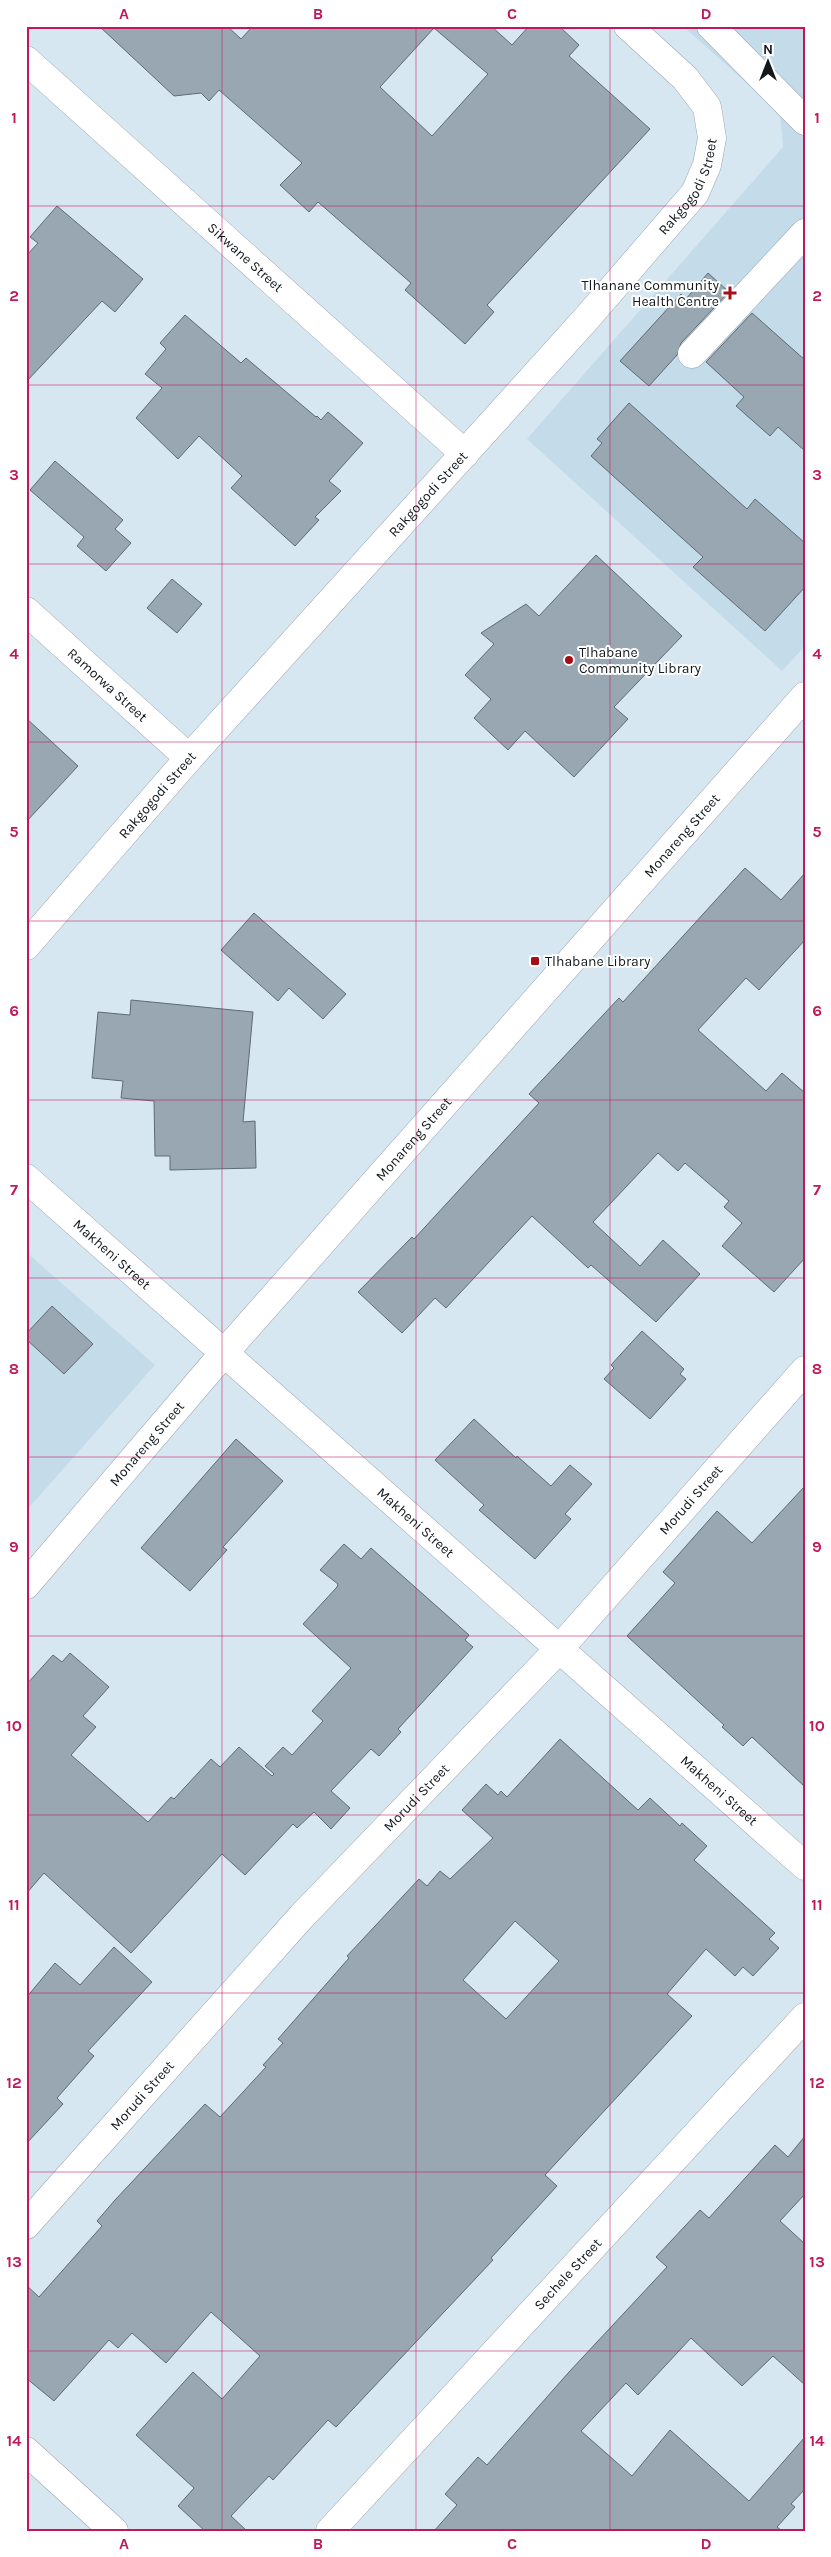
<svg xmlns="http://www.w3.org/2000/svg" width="831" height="2557" font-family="Karla,sans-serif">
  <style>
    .built { fill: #c4dbea }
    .building { fill: #98a7b1; stroke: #5d6b74; fill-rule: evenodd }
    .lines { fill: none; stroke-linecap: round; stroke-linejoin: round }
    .minor-casing { stroke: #9aa8b2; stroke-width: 29 }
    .minor { stroke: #fff; stroke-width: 28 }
    .grid { fill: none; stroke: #c2185b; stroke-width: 1; stroke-opacity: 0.55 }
    .poi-dot { fill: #a50e15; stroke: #fff; stroke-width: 2 }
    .labels { text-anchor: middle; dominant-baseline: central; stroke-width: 4; stroke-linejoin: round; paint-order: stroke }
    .street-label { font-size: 14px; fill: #12181b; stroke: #fff }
    .poi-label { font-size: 14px; fill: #12181b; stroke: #fff; text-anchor: start }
    .neatline { fill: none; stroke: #c2185b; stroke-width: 2 }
    .grid-label { font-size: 16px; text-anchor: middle; font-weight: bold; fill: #c2185b }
  </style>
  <rect width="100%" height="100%" fill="#d7e7f1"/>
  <path class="built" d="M683,26H805V646L782,671L527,439L783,147L780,113Z
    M26,1252L155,1365L26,1511Z"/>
  <path class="building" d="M99,26H227L241,39L253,26H491L512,45L529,26H559L579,45L569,56L650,129L487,305L494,312L465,344L405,290L411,283L318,202L309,212L280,185L302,163L219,90L209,101L201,93L174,96ZM434,28L488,74L432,136L380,87Z
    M57,206L143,279L115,312L102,301L26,382V256L38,243L30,237Z
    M708,273L729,292L681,343L677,355L649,386L620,361L681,294L686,299Z
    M752,313L805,360V451L778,427L770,436L736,406L744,397L706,362Z
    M185,315L241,363L246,358L316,417L317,416L321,420L328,412L363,443L329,481L341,491L315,517L319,520L295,546L231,488L242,476L199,436L178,459L136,418L162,388L145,374L166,349L160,343Z
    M629,403L747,509L755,499L805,543V587L765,631L693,567L703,557L591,456L602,443L597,439Z
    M55,461L123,520L115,529L131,543L106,571L77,546L84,537L30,490Z
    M596,555L682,636L614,707L628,719L574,777L525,731L508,750L474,718L491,699L465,675L494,644L481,633L526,604L539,616Z
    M172,579L202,604L177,633L147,608Z
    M26,718L78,766L26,822Z
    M745,868L781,900L805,873V940L759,990L746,978L698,1030L766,1091L782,1073L805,1093V1258L774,1292L722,1246L742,1223L724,1207L729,1201L685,1163L678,1171L658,1153L593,1222L640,1266L663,1240L700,1274L656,1322L591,1265L588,1268L532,1216L446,1308L435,1298L402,1333L358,1292L412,1237L414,1239L539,1103L529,1094L619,998L623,1002Z
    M254,913L346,994L323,1019L289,988L278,1001L221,950Z
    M131,1000L253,1012L243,1122L255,1121L256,1168L170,1170V1156H155L154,1101L121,1098L123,1081L92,1078L98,1012L130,1015Z
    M52,1306L93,1344L64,1374L26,1339V1334Z
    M642,1331L684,1369L680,1374L686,1379L650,1419L604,1379L614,1368L611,1365Z
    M474,1419L516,1458L517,1456L551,1486L570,1465L592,1484L565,1514L571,1519L535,1559L479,1510L484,1505L435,1460Z
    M236,1439L283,1481L223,1547L227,1550L190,1591L141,1548Z
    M805,1486V1787L752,1737L743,1746L722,1727L724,1725L627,1636L675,1583L663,1572L717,1511L752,1543Z
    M344,1544L361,1559L371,1548L469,1635L465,1640L473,1647L398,1729L401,1732L379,1756L371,1749L331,1791L350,1808L331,1829L314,1812L297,1828L293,1824L245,1875L222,1854L131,1953L44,1873L26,1894V1685L53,1655L62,1662L70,1653L109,1687L83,1716L96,1727L71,1755L148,1822L171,1797L174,1799L211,1759L220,1767L239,1747L272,1776L274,1774L265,1766L283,1747L292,1755L323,1721L312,1711L351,1668L303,1624L337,1587L338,1584L320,1570Z
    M560,1739L638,1810L650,1798L680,1826L682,1823L707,1846L694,1860L775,1933L769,1939L779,1948L753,1976L743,1967L735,1976L706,1949L667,1994L692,2016L545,2175L557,2186L491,2258L493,2260L336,2427L328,2420L273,2480L269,2476L231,2516L247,2531H205L178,2506L194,2488L136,2435L193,2372L222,2399L260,2356L211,2312L166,2363L132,2333L118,2348L109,2340L54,2401L26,2378V2285L39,2297L102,2226L97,2221L115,2200L205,2104L220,2117L266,2067L263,2065L283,2043L278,2039L349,1958L347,1956L419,1879L427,1886L440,1871L450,1879L493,1838L462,1810L486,1784L498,1795L501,1791L507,1797ZM515,1921L559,1961L506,2019L463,1980Z
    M114,1947L152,1982L88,2051L94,2056L57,2098L63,2104L26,2144V1998L55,1963L80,1985Z
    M805,2136V2194L780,2221L805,2244V2385L773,2356L742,2386L691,2338L638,2395L626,2383L581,2431L632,2476L670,2430L749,2501L805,2437V2489L791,2504L795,2507L777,2527L782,2531H434L457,2505L445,2494L478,2457L487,2465L569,2372L667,2267L656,2257L700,2210L709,2218L775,2145L788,2157Z"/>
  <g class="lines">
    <defs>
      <g id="minor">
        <path d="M711,26L805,121"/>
        <path id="s1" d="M26,60L465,454"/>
        <path d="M692,354L805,233"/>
        <path id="s2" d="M26,611L189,758"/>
        <path id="s3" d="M26,946L189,758L586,319L695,193L707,165L712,138L707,107L685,78L628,26"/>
        <path id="s4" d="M26,1178L805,1866"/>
        <path id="s5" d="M26,1585L224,1353L805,696"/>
        <path id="s6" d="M26,2225L302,1916L560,1648L805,1370"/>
        <path d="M26,2451L114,2531"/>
        <path id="s7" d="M330,2531L805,2017"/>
      </g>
    </defs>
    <use href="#minor" class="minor-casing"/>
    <use href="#minor" class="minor"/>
  </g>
  <path class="grid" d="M222,26V2531M416,26V2531M610,26V2531M26,206H805M26,385H805M26,564H805M26,742H805M26,921H805M26,1100H805M26,1278H805M26,1457H805M26,1636H805M26,1815H805M26,1993H805M26,2172H805M26,2351H805"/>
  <g class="poi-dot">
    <path d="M727.5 285.5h5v5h5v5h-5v5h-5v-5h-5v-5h5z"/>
    <circle cx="569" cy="660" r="5"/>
    <rect x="530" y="956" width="10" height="10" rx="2.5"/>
  </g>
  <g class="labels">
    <g class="street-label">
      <text stroke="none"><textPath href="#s3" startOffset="1010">Rakgogodi Street</textPath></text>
      <text stroke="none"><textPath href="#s1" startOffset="295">Sikwane Street</textPath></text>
      <text stroke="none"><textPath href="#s3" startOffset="605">Rakgogodi Street</textPath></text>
      <text stroke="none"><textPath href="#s2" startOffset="110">Ramorwa Street</textPath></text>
      <text stroke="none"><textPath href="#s3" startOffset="200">Rakgogodi Street</textPath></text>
      <text stroke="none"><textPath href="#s5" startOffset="996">Monareng Street</textPath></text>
      <text stroke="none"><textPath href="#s5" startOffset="591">Monareng Street</textPath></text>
      <text stroke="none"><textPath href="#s4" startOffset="115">Makheni Street</textPath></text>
      <text stroke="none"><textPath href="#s5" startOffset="186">Monareng Street</textPath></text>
      <text stroke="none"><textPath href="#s6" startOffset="984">Morudi Street</textPath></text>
      <text stroke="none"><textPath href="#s4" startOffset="520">Makheni Street</textPath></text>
      <text stroke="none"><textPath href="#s4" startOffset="925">Makheni Street</textPath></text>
      <text stroke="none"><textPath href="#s6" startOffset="579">Morudi Street</textPath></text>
      <text stroke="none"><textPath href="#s6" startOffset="174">Morudi Street</textPath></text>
      <text stroke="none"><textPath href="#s7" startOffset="350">Sechele Street</textPath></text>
    </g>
    <g class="poi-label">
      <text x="719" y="285" text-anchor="end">Tlhanane Community<tspan x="719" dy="16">Health Centre</tspan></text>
      <text x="579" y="652">Tlhabane<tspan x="579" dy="16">Community Library</tspan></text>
      <text x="545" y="961">Tlhabane Library</text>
    </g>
  </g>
  <rect width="831" height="2557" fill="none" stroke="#ffffff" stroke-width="55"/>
  <g transform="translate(768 62)" stroke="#ffffff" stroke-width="4" paint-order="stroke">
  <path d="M0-4L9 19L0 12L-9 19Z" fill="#12181b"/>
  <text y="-8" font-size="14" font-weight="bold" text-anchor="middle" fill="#12181b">N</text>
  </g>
  <rect x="28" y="28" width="776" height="2502" class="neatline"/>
  <g class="grid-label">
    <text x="124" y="19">A</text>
    <text x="318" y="19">B</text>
    <text x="512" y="19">C</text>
    <text x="706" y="19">D</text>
    <text x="14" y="123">1</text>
    <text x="817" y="123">1</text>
    <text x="14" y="301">2</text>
    <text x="817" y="301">2</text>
    <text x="14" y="480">3</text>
    <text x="817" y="480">3</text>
    <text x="14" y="659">4</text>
    <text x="817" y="659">4</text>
    <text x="14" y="837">5</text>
    <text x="817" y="837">5</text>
    <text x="14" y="1016">6</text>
    <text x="817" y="1016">6</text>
    <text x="14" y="1195">7</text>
    <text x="817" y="1195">7</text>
    <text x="14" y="1374">8</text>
    <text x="817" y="1374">8</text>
    <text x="14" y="1552">9</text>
    <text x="817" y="1552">9</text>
    <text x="14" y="1731">10</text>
    <text x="817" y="1731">10</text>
    <text x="14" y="1910">11</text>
    <text x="817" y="1910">11</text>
    <text x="14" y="2088">12</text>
    <text x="817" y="2088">12</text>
    <text x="14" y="2267">13</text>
    <text x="817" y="2267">13</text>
    <text x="14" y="2446">14</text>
    <text x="817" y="2446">14</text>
    <text x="124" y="2549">A</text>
    <text x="318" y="2549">B</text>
    <text x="512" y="2549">C</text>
    <text x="706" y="2549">D</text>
  </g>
</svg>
